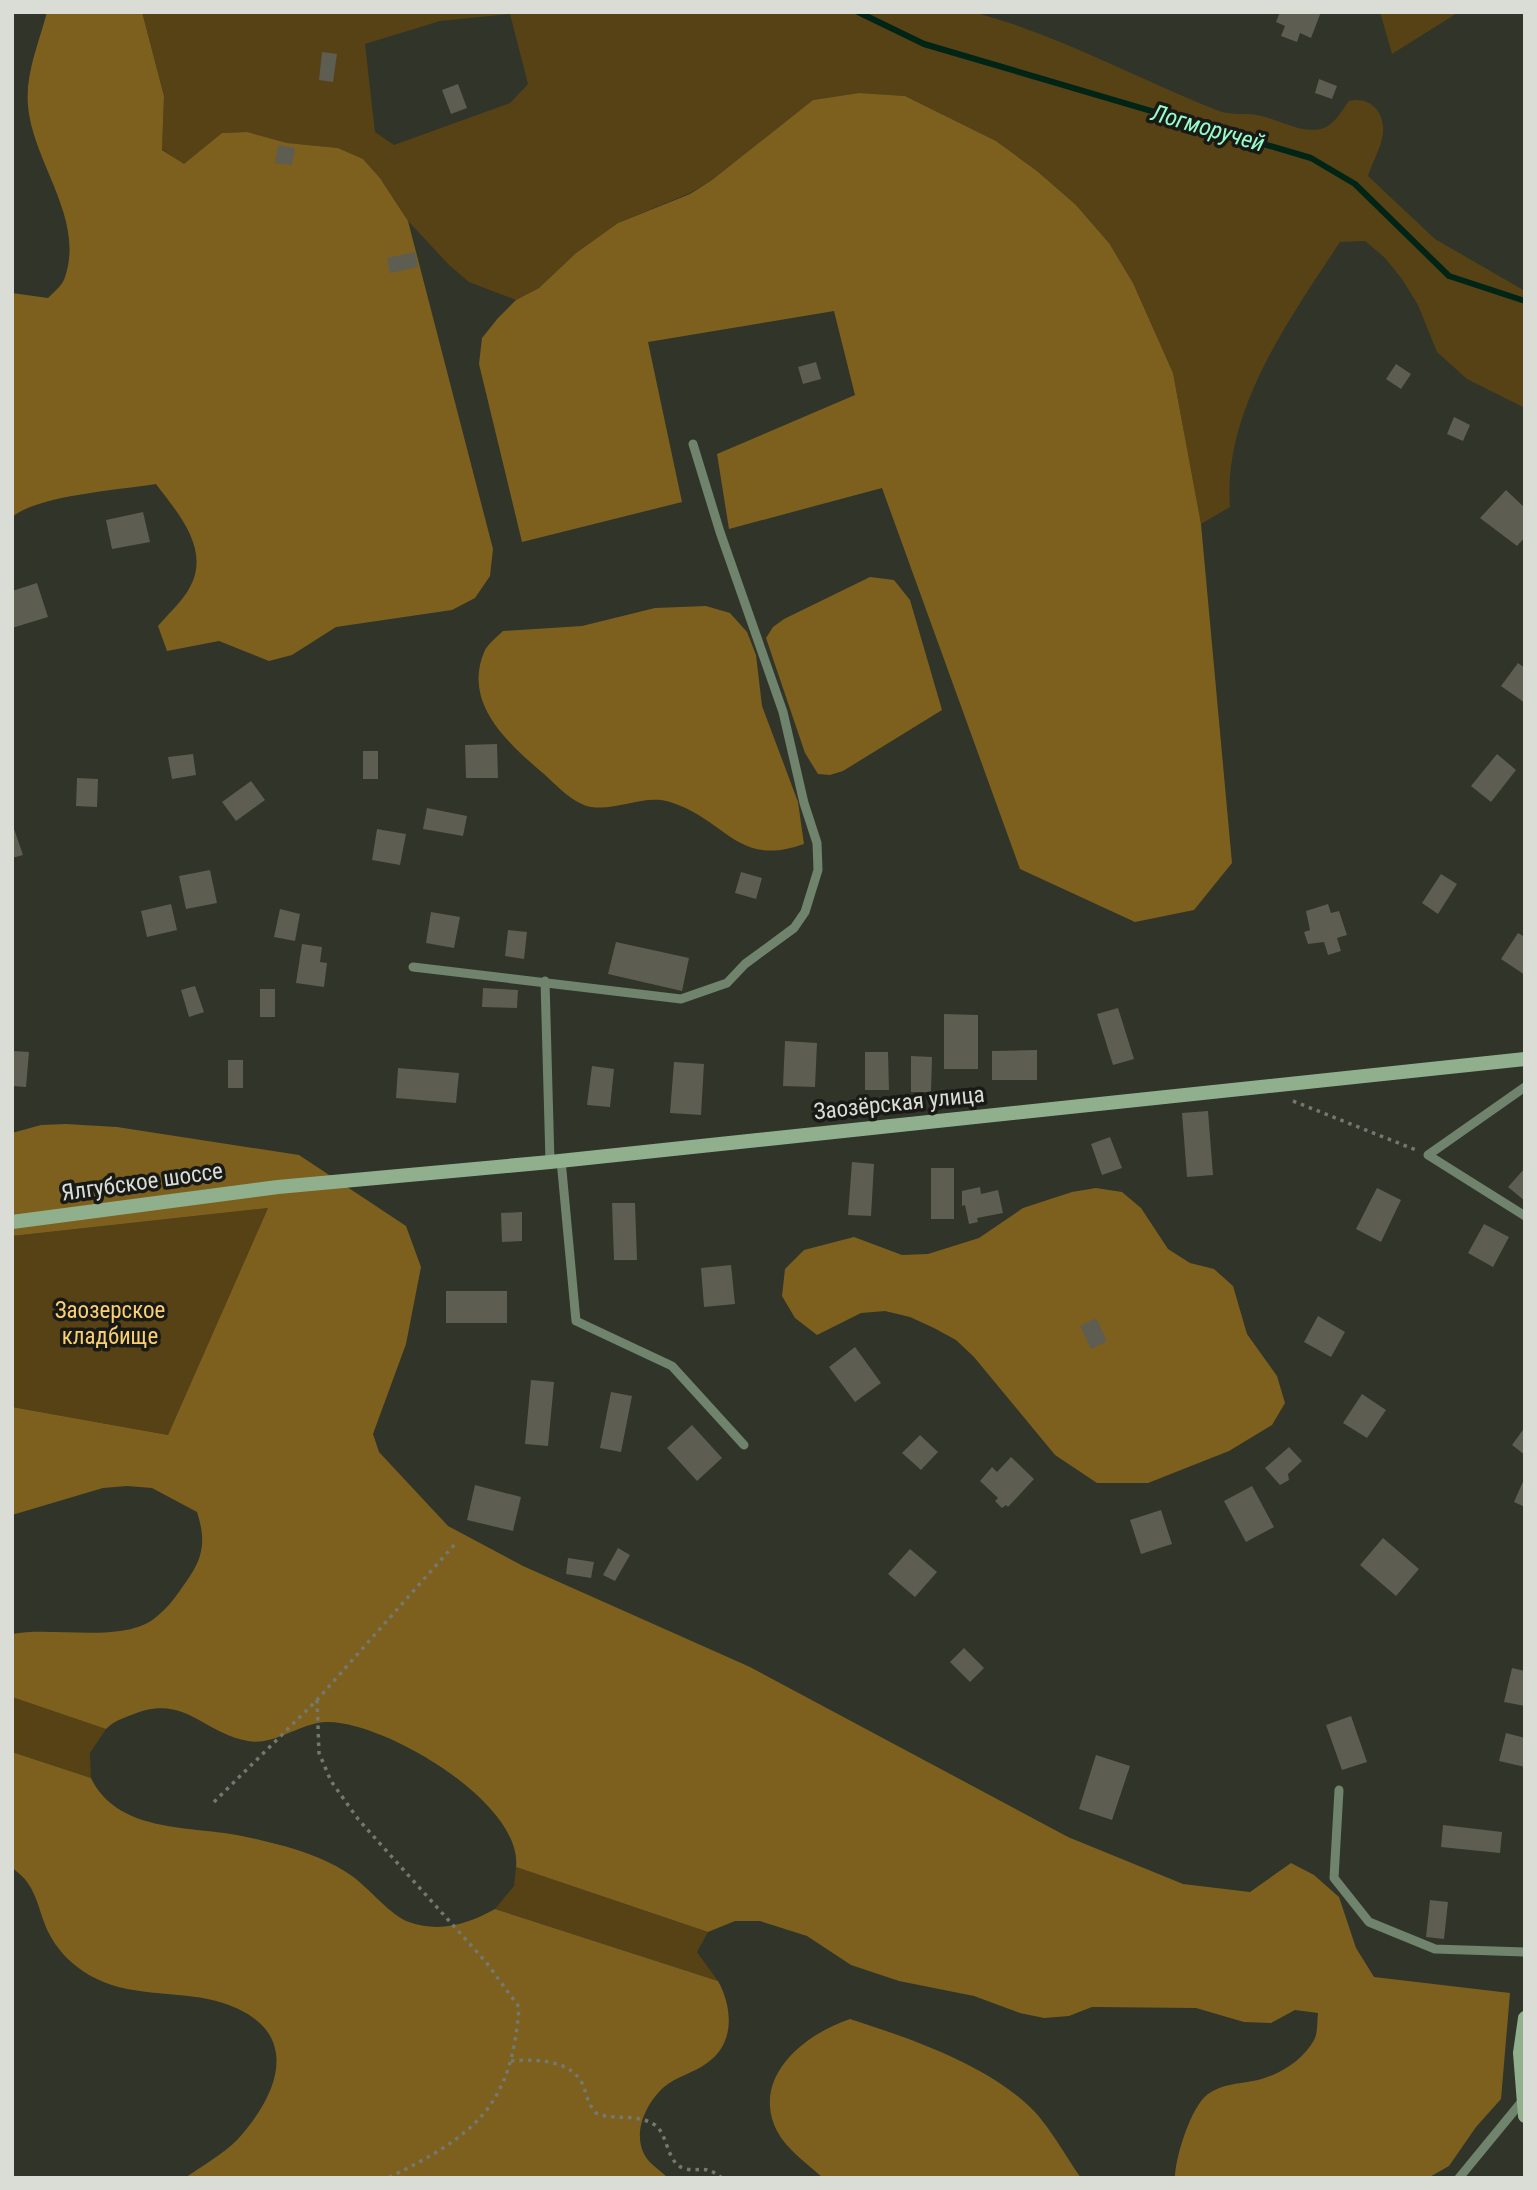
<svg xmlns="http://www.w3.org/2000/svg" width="1537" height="2190" font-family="'Roboto Condensed',sans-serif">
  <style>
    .green { fill: #564215; fill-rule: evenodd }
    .forest { fill: #7d601e }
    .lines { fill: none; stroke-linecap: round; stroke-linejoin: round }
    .stream { stroke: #002415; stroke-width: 6 }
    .building { fill: #5e5d51 }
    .path { stroke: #74786f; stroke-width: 3.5; stroke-dasharray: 3.5 5; stroke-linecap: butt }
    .lane { stroke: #6f836d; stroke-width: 9 }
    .secondary { stroke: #90b08d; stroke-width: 14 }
    .labels { text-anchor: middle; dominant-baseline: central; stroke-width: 7; stroke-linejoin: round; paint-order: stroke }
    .street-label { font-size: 23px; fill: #daddd6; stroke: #191a16 }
    .park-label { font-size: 23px; fill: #facf74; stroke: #191a16 }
    .water-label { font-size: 24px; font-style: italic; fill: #96fdcb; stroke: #191a16 }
  </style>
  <rect width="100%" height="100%" fill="#303429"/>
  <path class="green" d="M142,12H972C1059,34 1137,79 1219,111C1232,116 1248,112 1261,116C1280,120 1304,135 1324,128C1335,124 1342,110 1349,101C1369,96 1385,111 1383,133C1382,146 1372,163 1368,176L1435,239L1525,291V408L1467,379L1437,352L1418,305L1402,279L1385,258L1365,241L1340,242C1289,320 1223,410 1230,507L1201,524L1173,373L1133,283L1109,243L1076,205L1037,171L996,141L905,96L859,93L813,100L712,180L690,193L618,223L576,253L539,288L516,300L469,282L449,265L408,221L380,178L363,159L338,148L287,143L246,132L222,133L184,165L162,149L164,96ZM510,14L528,84L510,103L394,145L375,132L365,44L440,21Z
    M1380,12H1459L1392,54Z
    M268,1208L168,1435L12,1407V1236Z
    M12,1697L106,1729L90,1753L91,1778L12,1752Z
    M516,1867L708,1932L697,1952L718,1981L495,1909L514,1886Z"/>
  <path class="forest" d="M47,12H142L164,96L162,150L184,164L222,133L247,132L287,143L338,148L363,159L380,178L408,221L493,549L490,576L475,598L452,610L336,627L292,655L269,661L219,641L167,651L158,626C168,614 183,601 190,587C211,549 177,512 156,484C120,490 39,495 12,517V293L48,298C54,292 63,285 65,277C85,218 33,163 28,106C25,74 39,43 47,12Z
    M859,93L905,96L996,141L1037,171L1076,205L1109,243L1133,283L1173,373L1201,524L1232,863L1194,910L1135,922L1020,869L882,488L729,529L717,454L855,395L834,311L648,342L682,502L522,542L479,364L482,338L498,318L516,300L539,288L576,253L618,223L690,194L712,180L813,100Z
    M870,577L894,580L910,600L942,710L843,771L830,775L818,774L805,753L766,638L773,627L784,619Z
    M706,606L730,613L747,632L756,655L762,706L798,802L804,844C737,868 727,820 670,802C644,794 618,811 591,807C574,804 557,786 544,774C509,744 461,703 485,650C489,643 498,636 503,631L582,626L655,608Z
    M66,1124L117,1127L299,1155L406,1226L421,1267L406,1344L373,1434L379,1452L448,1526L523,1566L750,1667L1068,1837L1183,1884L1250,1892L1291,1863L1314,1875L1339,1897L1356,1948L1374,1977L1510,1993L1501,2099L1476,2127L1449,2166L1428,2178H1175C1175,2158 1191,2106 1208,2094C1222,2084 1237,2084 1253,2081C1276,2077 1303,2061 1314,2040C1318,2033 1317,2021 1318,2013L1295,2010L1271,2023L1244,2022L1196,2008L1092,2007L1069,2016L1044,2018L1020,2013L974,1996L899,1981L851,1965L807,1936L760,1921H735L708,1932L516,1867C523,1802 381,1719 325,1722C299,1724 273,1746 248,1741C202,1733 186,1694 134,1714C123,1718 114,1721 106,1729L12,1697V1634C52,1626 122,1644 155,1618C168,1608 177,1595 186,1582C204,1557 206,1540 197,1512L152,1488L127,1486L103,1488L12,1515V1407L168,1435L268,1208L12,1236V1133L41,1125Z
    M1096,1188L1122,1192L1141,1208L1168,1249L1190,1263L1214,1269L1233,1286L1247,1334L1277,1376L1285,1403L1272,1425L1229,1451L1148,1483H1097L1055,1455L974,1357L956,1340L934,1328L910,1317L885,1311L861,1313L817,1335L795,1318L782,1296L785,1269L804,1250L854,1237L902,1255L928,1254L979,1238L1023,1208L1072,1192Z
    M12,1752L91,1778C117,1832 187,1826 237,1835C253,1838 269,1842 284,1846C306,1852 333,1862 352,1876C368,1887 392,1917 409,1922C440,1933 468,1924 495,1909L718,1981C733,2008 735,2044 707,2063C694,2073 677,2076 664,2087C645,2104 630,2137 648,2160C653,2166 662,2172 668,2178H185C202,2166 223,2154 237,2140C282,2091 302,2029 223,2003C183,1990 135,1998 97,1979C72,1967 53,1947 44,1922C36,1899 33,1882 12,1868Z
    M850,2019C909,2038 986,2064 1031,2108C1048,2124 1067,2158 1081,2178H823C808,2164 787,2150 777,2131C750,2077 805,2034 850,2019Z"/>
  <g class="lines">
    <path class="stream" d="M858,12L924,44L1311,158L1355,184L1449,276L1525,301"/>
  </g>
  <path class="building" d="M1280,12H1321L1311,38L1300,33L1297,42L1281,36L1285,26L1276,22Z
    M322,52L337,54L333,82L319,80Z
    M1319,79L1337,86L1332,99L1315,93Z
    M458,84L467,108L451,114L442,90Z
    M278,145L295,148L292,165L275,163Z
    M415,252L418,267L390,273L387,258Z
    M816,362L821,379L803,384L798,367Z
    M1396,364L1411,374L1401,389L1386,379Z
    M1454,417L1470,425L1463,441L1447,434Z
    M1506,490L1525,508V537L1517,546L1480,518Z
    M143,512L150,542L112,549L106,520Z
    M37,583L48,617L12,628V591Z
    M1518,663L1525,668V703L1501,686Z
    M497,744L498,778H466L465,745Z
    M363,751H378V779H363Z
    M193,754L196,775L172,779L168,757Z
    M1497,754L1516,770L1491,802L1471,786Z
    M77,778L98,779L97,807L76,806Z
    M251,781L265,800L236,821L222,802Z
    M427,808L467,816L463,836L423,829Z
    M12,823L23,855L12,858Z
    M377,829L406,834L400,865L372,860Z
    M210,870L217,903L186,909L179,876Z
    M741,872L762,878L756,899L735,893Z
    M1441,874L1457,884L1438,914L1422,903Z
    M171,904L177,930L147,937L141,911Z
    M1328,904L1331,913L1339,911L1347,935L1337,938L1341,951L1328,955L1324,942L1308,944L1304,932L1310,930L1306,911Z
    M280,909L300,914L295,941L274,937Z
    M431,912L460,917L454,948L426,943Z
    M508,930L527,932L524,959L505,956Z
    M1518,933L1525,937V975L1501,959Z
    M616,942L689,958L682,991L608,974Z
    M302,944L322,947L320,962L327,963L324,987L296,983Z
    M195,986L204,1012L189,1017L181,990Z
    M483,988L518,990L517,1008L482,1007Z
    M260,989H275V1017H260Z
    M1118,1008L1134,1059L1113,1065L1097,1014Z
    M944,1014L978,1015V1069H944Z
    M785,1041L817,1043L815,1087L783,1086Z
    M1037,1050V1080H992V1051Z
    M12,1051L29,1052L26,1087L12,1086Z
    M865,1052H888L889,1090H865Z
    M911,1056L932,1057L931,1092H911Z
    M228,1060H243V1088H228Z
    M674,1062L704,1064L701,1115L670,1113Z
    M592,1066L614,1069L610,1107L587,1105Z
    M398,1068L459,1073L456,1103L396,1098Z
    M1208,1111L1213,1175L1187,1177L1182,1113Z
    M1110,1137L1122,1168L1102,1175L1091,1144Z
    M852,1162L874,1164L871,1216L848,1215Z
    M931,1168H954V1219H931Z
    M1525,1168V1201L1508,1187Z
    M980,1187L981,1194L998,1190L1003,1213L977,1218L978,1222L969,1224L965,1205L962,1206V1191Z
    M1377,1188L1401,1200L1381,1242L1356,1229Z
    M612,1203H635L637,1260H614Z
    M522,1212V1241L502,1242L501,1213Z
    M1484,1224L1509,1237L1493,1267L1468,1253Z
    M731,1265L735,1304L704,1307L701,1268Z
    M446,1291H507V1323H446Z
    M1318,1316L1345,1332L1331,1357L1304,1342Z
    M1096,1318L1107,1341L1091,1349L1080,1326Z
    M855,1347L881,1383L855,1402L829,1367Z
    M531,1380L554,1382L548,1446L525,1444Z
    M611,1392L632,1396L621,1452L600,1448Z
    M1362,1394L1386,1410L1367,1438L1343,1423Z
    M692,1425L722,1458L697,1481L667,1448Z
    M1525,1427V1455L1512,1445Z
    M920,1435L938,1452L921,1470L902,1453Z
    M1289,1447L1302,1461L1288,1474L1289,1480L1280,1485L1265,1468Z
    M1011,1457L1034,1479L1008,1507L1006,1505L1002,1508L995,1501L998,1498L980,1481L992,1467L997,1472Z
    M1525,1477V1507L1514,1502Z
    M475,1485L521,1497L513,1531L467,1520Z
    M1252,1486L1274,1527L1246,1542L1224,1501Z
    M1161,1510L1172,1544L1141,1554L1130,1520Z
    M1383,1538L1419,1569L1396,1596L1360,1565Z
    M618,1548L630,1555L615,1581L603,1575Z
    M910,1549L937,1572L915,1597L888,1574Z
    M568,1558L594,1562L591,1578L566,1574Z
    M964,1648L984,1668L970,1682L950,1662Z
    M1512,1668L1525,1671V1706L1504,1702Z
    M1351,1716L1367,1762L1342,1770L1326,1725Z
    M1506,1733L1525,1738V1767L1499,1761Z
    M1096,1755L1130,1766L1112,1820L1079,1809Z
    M1443,1825L1502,1832L1500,1853L1441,1847Z
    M1430,1900L1448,1902L1444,1939L1426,1937Z"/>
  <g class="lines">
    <path class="path" d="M1293,1101L1416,1150
      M317,1700L319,1753L331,1781L358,1819L486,1962L519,2007C512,2108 473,2136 388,2178
      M214,1802L317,1700L455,1544
      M511,2061C533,2059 570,2059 582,2083C587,2094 587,2103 596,2113C615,2121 637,2113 655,2125C669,2135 666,2165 686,2169C703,2172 704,2164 722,2178"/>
    <path class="lane" d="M413,967L681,999L727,983L745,964L794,928L805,912L818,870L817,843L804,803L783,712L720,532L693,444
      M545,981L550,1162
      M1525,1087L1428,1155L1525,1216
      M561,1160L576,1321L672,1366L744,1445
      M1339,1790L1334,1878L1369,1922L1435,1949L1525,1952
      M1459,2178L1523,2100"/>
    <path class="secondary" d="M12,1222L278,1187L550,1162L1525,1059
      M1525,2018L1520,2053L1525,2116"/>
  </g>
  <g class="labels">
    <g class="street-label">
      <text transform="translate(899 1103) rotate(-6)">Заозёрская улица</text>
      <text transform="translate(142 1182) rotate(-8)">Ялгубское шоссе</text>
    </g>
    <g class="park-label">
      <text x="110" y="1310">Заозерское<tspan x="110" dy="26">кладбище</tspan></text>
    </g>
    <g class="water-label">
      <text transform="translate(1208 128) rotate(16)">Логморучей</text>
    </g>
  </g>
  <rect width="1537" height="2190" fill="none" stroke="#daddd6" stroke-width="28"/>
</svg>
